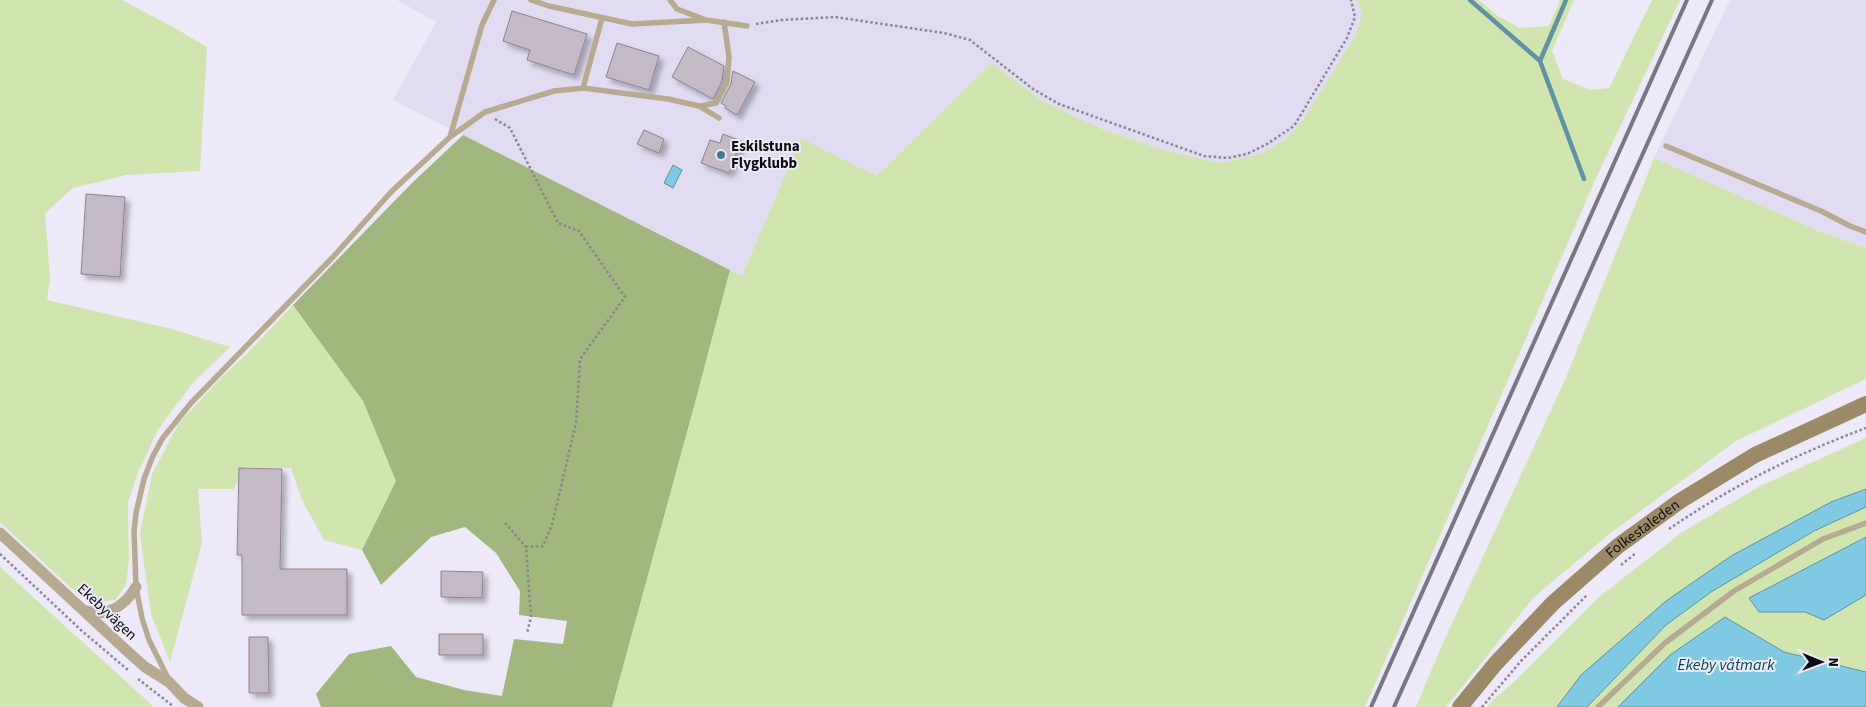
<svg xmlns="http://www.w3.org/2000/svg" width="1866" height="707" font-family="'Source Sans 3',sans-serif">
  <style>
    .built { fill: #e1dcf2 }
    .green { fill: #d0e6ae }
    .forest { fill: #a1b77e }
    .water { fill: #80cbe3; stroke: #5e92a4 }
    .lines { fill: none; stroke-linecap: round; stroke-linejoin: round }
    .stream { stroke: #5e92a4; stroke-width: 4.5 }
    .building { fill: #c4bac5; stroke: #8d838e; filter: url(#shadow) }
    .path { stroke: #888690; stroke-width: 2.5; stroke-dasharray: 2.5 2.5; stroke-linecap: butt }
    .lane { stroke: #b6aa91; stroke-width: 5.5 }
    .street { stroke: #b6aa91; stroke-width: 11 }
    .secondary { stroke: #9b8a65; stroke-width: 16 }
    .rail { stroke: #797781; stroke-width: 4 }
    .poi-dot { fill: #397f8a; stroke: #ede9f8; stroke-width: 2 }
    .labels { text-anchor: middle; dominant-baseline: central; stroke-width: 4; stroke-linejoin: round; paint-order: stroke }
    .poi-label { font-size: 15px; font-weight: bold; fill: #0d0c11; stroke: #ede9f8; text-anchor: start }
    .street-label { font-size: 15px; fill: #0d0c11; stroke: #ede9f8 }
    .water-label { font-size: 16px; font-style: italic; fill: #034859; stroke: #ede9f8 }
  </style>
  <defs>
    <filter id="shadow"><feDropShadow dx="4.5" dy="4.5" stdDeviation="2.5" flood-color="#0004"/></filter>
  </defs>
  <rect width="100%" height="100%" fill="#ede9f8"/>
  <path class="built" d="M397,0H1357L1362,14L1356,34L1303,120L1286,139L1258,156L1220,163L1167,151L1102,129L1042,101L992,63L875,176L801,138L742,276L393,100L436,22Z
    M1730,0H1866V248L1818,231L1654,158Z"/>
  <path class="green" d="M0,0H122L180,31L207,47L200,171L126,175L73,188L45,213L50,279L47,300L172,329L230,347L192,384L159,428L138,472L128,502L129,560L126,585L115,600L92,603L71,588L0,522Z
    M1357,0H1479L1495,14L1519,28L1549,26L1560,0H1574L1552,51L1563,79L1590,90L1609,88L1652,0H1680L1597,176L1365,707H612L696,399L730,270L742,276L801,138L876,176L992,63L1042,101L1102,129L1167,151L1220,163L1261,154L1286,139L1303,120L1356,34L1362,14Z
    M1654,158L1818,231L1866,248V379L1736,441L1612,532L1534,597L1446,707H1416L1442,645L1565,380Z
    M293,305L363,401L396,481L362,550L324,540L302,500L291,468L245,467L234,489H198L202,543L170,662L151,614L140,534L152,474L179,423L221,378L246,355Z
    M1866,438V489L1831,502L1731,556L1666,601L1557,707H1487L1493,700L1516,680L1599,597L1681,533L1760,486Z
    M1866,507V537L1749,598L1760,612H1805L1824,619L1866,595V672L1784,652L1725,617L1670,655L1618,707H1587L1666,625L1711,592L1814,531Z
    M0,567L154,707H0Z"/>
  <path class="forest" d="M463,135L730,270L696,399L612,707H321L316,694L349,654L391,646L416,677L464,690L502,696L514,639L563,644L567,621L519,615L520,591L496,553L465,527L431,537L381,585L362,550L396,481L363,401L293,305L413,182Z"/>
  <path class="water" d="M673,165L682,170L673,188L664,183Z
    M1866,489V507L1814,531L1711,592L1666,625L1587,707H1557L1581,675L1666,601L1731,556L1831,502Z
    M1866,537V595L1824,620L1805,612H1759L1749,598Z
    M1725,617L1784,652L1866,672V707H1618L1670,655Z"/>
  <g class="lines">
    <path class="stream" d="M1470,0L1540,61
      M1566,0L1540,61L1584,179"/>
  </g>
  <path class="building" d="M512,11L587,34L574,75L527,60L530,50L503,41Z
    M617,43L659,56L649,90L606,77Z
    M688,47L724,66L722,81L713,99L672,77Z
    M733,71L755,82L737,115L725,108L726,106L721,103L731,84Z
    M644,130L664,139L659,153L637,144Z
    M723,134L741,141L729,173L701,163L710,140L720,143Z
    M86,194L125,197L120,277L81,274Z
    M239,468L282,469L280,569H347V615H242V555H237Z
    M441,571L483,572L482,598L441,597Z
    M439,634H483V655H439Z
    M249,637H268L269,693H249Z"/>
  <g class="lines">
    <path class="path" d="M756,24L782,20L835,17L944,33L970,40L1033,89L1059,104L1204,156L1228,158L1247,154L1267,144L1294,126L1347,38L1355,17L1351,0
      M495,119L510,128L558,223L579,231L625,297L580,359L576,423L552,525L543,546L526,547L531,617L527,633
      M505,523L526,547
      M1669,529C1730,487 1796,454 1866,428
      M0,554L82,631L128,670
      M1621,565L1636,553
      M138,679L173,706
      M1482,707L1521,661L1587,595"/>
    <path class="lane" d="M531,0L549,6L632,24L706,20
      M670,0L677,9L706,20L747,26
      M583,88L602,18
      M700,106L716,103L727,82L729,57L724,22
      M450,137L485,112L554,91L583,88L668,99L699,106L719,118
      M1666,146L1821,211L1850,226L1866,232
      M168,678L149,640L142,618L136,587L134,531L136,513L144,479L152,458L162,439L191,403L333,257L391,192L450,137L482,25L494,0
      M1598,707L1665,643L1734,591L1823,539L1866,523"/>
    <path class="street" d="M0,533L126,650L145,667L169,682L184,698L198,707
      M83,610C106,618 124,607 136,587"/>
    <path class="secondary" id="s1" d="M1460,707L1496,663L1553,603L1618,546L1680,501L1755,455L1866,404"/>
    <path class="rail" d="M1371,707L1687,0
      M1394,707L1712,0"/>
  </g>
  <circle class="poi-dot" cx="721" cy="155" r="5"/>
  <g class="labels">
    <g class="poi-label">
      <text x="731" y="146">Eskilstuna<tspan x="731" dy="17">Flygklubb</tspan></text>
    </g>
    <g class="street-label">
      <text stroke="none"><textPath href="#s1" startOffset="256">Folkestaleden</textPath></text>
      <text transform="translate(107 612) rotate(43)">Ekebyvägen</text>
    </g>
    <g class="water-label">
      <text x="1726" y="665">Ekeby våtmark</text>
    </g>
  </g>
  <g transform="translate(1821 662) rotate(91)" stroke="#ede9f8" stroke-width="4" paint-order="stroke">
  <path d="M0-4L9 19L0 12L-9 19Z" fill="#0d0c11"/>
  <text y="-8" font-size="14" font-weight="bold" text-anchor="middle" fill="#0d0c11">N</text>
  </g>
</svg>
